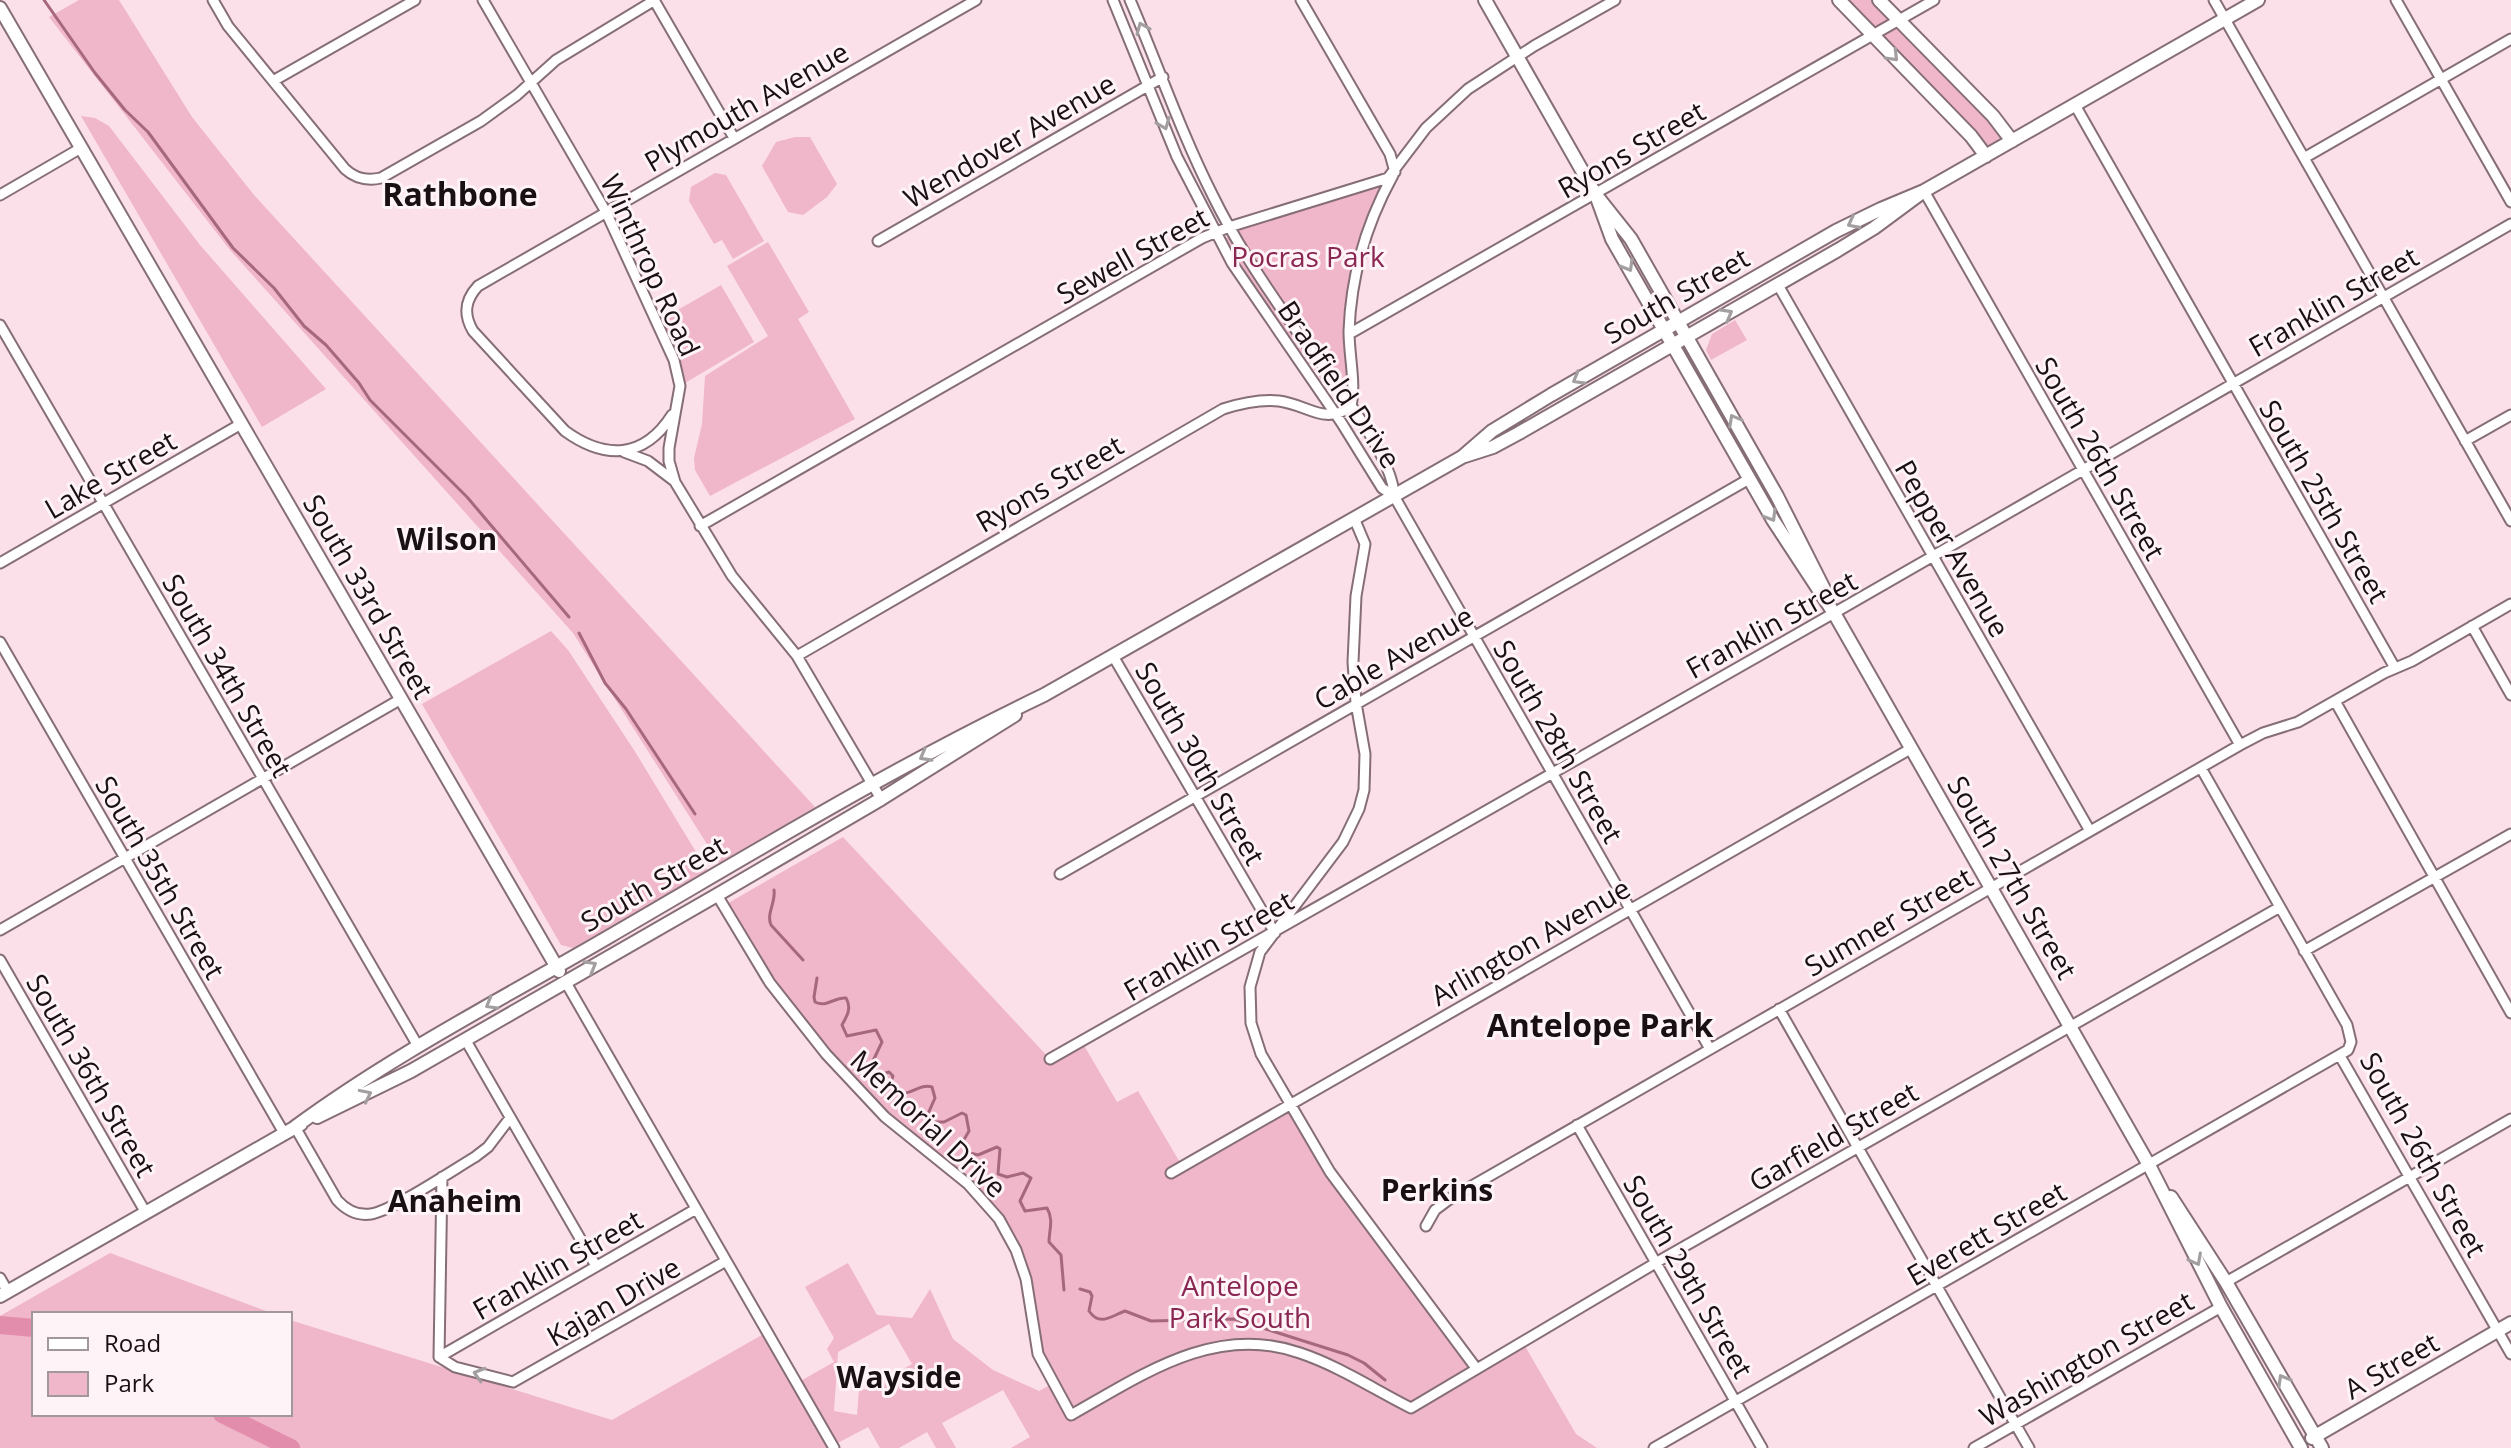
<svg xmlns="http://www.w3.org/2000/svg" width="2511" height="1448" font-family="'Open Sans',sans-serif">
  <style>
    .green { fill: #f0b6c9; fill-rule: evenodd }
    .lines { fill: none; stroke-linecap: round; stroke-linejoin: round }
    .stream { stroke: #a6687e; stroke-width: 3 }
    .river { stroke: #e38dac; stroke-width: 18 }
    .minor-casing { stroke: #866e76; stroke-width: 13 }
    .secondary-casing { stroke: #866e76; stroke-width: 16 }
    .minor { stroke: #fff; stroke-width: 9 }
    .secondary { stroke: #fff; stroke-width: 12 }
    .oneway { stroke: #a39fa1 }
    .labels { text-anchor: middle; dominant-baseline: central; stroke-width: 6; stroke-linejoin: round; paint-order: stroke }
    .street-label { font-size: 28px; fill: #191013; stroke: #fef3f6 }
    .park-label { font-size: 28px; fill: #8a2652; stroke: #fef3f6 }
    .neighbourhood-label { font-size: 30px; font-weight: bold; fill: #191013; stroke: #fef3f6 }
    .quarter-label { font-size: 32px; font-weight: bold; fill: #191013; stroke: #fef3f6 }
  </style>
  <rect width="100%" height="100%" fill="#fce0e9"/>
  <path class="green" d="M79,0H119L192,117L254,195L815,807L719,863L573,633L230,250L49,17Z
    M1839,0H1879L2012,141L1986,156Z
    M81,116L95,118L109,126L200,245L326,389L262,427Z
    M795,137H810L837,184L827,197L803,215L788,212L762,166L776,142Z
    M715,173L726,175L764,241L733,259L722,240L714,244L689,201L691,187Z
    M1388,178L1354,279L1351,407L1229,227Z
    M1227,237L1233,240L1257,281L1328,380L1326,386L1252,285L1226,240Z
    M768,242L809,312L798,319L855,419L710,496L695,470L694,458L702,424L705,376L768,336L727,266Z
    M721,285L754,342L680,386L657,322Z
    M1735,320L1747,340L1711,360L1706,350L1712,334Z
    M551,631L568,650L634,750L707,870L573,948L561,945L422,704Z
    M843,837L1050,1059L1082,1042L1117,1102L1138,1091L1182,1166L1290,1105L1330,1172L1475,1368L1522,1341L1576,1434L1597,1448H1011L1030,1437L1003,1390L942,1423L956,1448H936L927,1432L899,1448H880L868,1427L834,1445V1448H0V1316L110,1253L274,1314H34V1414H290V1320L612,1420L767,1332L797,1383L834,1362L827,1349L834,1338L805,1287L848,1263L877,1315L912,1318L930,1289L953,1339L993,1370L1039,1391L1052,1384L1044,1368L1023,1268L986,1202L885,1117L798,1021L723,906ZM889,1324L912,1364L868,1389L859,1390L857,1415L834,1411L838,1352Z"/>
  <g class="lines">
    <path class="stream" d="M44,0L95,73L125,110L148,132L233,248L274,288L304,326L326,345L359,383L370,400L467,497L569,617
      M579,633L605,683L626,709L695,814
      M774,890C776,902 766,914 771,925L803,960
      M817,978L814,997L815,1002C827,1008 834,997 846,998C852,1008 847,1016 842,1025L847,1036L876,1030L882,1042L871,1065L879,1075L889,1072L893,1076L891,1082L895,1093C910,1097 919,1083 932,1087L935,1098L927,1116L931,1122H944L962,1113L966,1115L969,1131L962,1143L966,1152L978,1155L997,1147L1000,1149L998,1174L1007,1177L1023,1173L1031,1178L1020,1201L1025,1211L1047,1208C1054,1220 1049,1230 1049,1242L1061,1255L1064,1290
      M1080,1289L1090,1292L1092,1296L1089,1311C1100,1327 1111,1316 1125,1311L1151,1321L1234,1319L1348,1355L1364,1363L1385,1380"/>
    <path class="river" d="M0,1325L34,1328
      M222,1414L291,1448"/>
    <defs>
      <path id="minor" d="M213,0L228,26L345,169C356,179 367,181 381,178L481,121L517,95L556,60L655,0
        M483,0L606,212L674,360L680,386L669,448V461L675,482L732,576L797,656L881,799
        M654,0L734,138
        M1113,0L1177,157L1232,263L1341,422L1382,488L1394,496L1710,1049
        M1130,0C1158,65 1181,133 1213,196C1236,243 1266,287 1296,330C1322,366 1394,454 1394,496
        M1301,0L1390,154L1395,172
        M2214,0L2511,521
        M2396,0L2511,202
        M273,81L415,0
        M2075,105L2395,668
        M2304,158L2511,39
        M1924,191L2240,745
        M0,195L81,148
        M878,241L1163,77
        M1778,285L2090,831
        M0,325L418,1046
        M1349,334L1934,0
        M672,415C644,459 605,460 565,431L473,331C463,314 465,300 478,286L976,0
        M2465,441L2511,415
        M624,452L648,461L673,480
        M1354,518L1365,544L1356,596L1353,662L1356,703L1365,754L1364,790L1359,809L1343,842L1260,952L1250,987L1251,1023L1261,1054L1330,1172L1476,1368
        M700,526L1202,238L1229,227L1388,178L1426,128L1468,89L1534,46L1615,0
        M0,563L241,424
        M2472,626L2511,695
        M0,642L284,1133
        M797,656L1223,409C1242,403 1260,399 1279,401C1309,405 1323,425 1351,407C1356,382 1349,357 1349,331C1351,275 1366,224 1393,175
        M1113,656L1275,933
        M2335,701L2511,1013
        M1060,874L1749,479
        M717,895L770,983L826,1054L885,1117L968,1184L999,1219L1016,1250L1026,1279L1038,1354L1071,1415C1142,1375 1215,1323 1300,1353C1339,1366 1375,1390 1411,1408L1664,1258L2280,907
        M0,930L401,699
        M2304,951L2511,834
        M0,960L146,1213
        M565,981L834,1448
        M1779,1009L2029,1448
        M465,1039L596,1266
        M2340,1056L2511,1354
        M1050,1059L1834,613L2511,224
        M1577,1125L1762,1448
        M295,1127L337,1200C346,1210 357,1216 371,1214C392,1211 453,1170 475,1157L488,1147L510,1118
        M1171,1173L1912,748
        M1426,1226L1435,1210L1451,1198L2240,745L2263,733L2298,722L2384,673L2412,661L2511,604
        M0,1278L8,1292
        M2226,1282L2511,1119
        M439,1357L455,1367L513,1382L726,1261
        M439,1357L696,1209
        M439,1357L442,1177
        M1654,1448L2348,1050L2351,1042L2347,1025L2201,768
        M1974,1448L2221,1307"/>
      <path id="secondary" d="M1485,0L1596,195L1631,239L1777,496L1824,589
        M1839,0L1971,136L1986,156
        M1879,0L1993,116L2012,141
        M0,8L559,971
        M1596,195L1612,239L1773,520L1834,613L2149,1165L2221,1307L2301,1448
        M1465,456L1493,447L1519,433L1838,250L1874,228L1924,191L2258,0
        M317,1117L411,1071L717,895L881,799L1015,715
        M295,1127C394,1054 504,998 610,936C753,853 895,766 1044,695L1462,457L1492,431L1551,395L1836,231L1881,209L1924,191
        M2171,1197L2226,1282L2322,1448
        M0,1296L301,1124
        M2312,1438L2511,1323"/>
    </defs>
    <use href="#minor" class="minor-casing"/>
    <use href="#secondary" class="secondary-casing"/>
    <use href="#minor" class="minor"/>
    <use href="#secondary" class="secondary"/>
  </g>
  <defs><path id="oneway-chevron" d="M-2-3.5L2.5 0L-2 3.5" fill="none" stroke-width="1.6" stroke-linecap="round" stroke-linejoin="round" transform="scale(2)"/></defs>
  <g class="oneway">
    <use href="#oneway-chevron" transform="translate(1142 28) rotate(-113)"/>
    <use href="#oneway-chevron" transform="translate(1893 56) rotate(46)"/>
    <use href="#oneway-chevron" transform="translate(1164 124) rotate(68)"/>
    <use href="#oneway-chevron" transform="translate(1853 223) rotate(153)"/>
    <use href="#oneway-chevron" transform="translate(1628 266) rotate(60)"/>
    <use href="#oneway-chevron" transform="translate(1727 314) rotate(-29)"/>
    <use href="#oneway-chevron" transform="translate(1578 379) rotate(150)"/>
    <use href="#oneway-chevron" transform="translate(1734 420) rotate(-119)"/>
    <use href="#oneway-chevron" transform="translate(1771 516) rotate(59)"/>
    <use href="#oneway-chevron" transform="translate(925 756) rotate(151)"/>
    <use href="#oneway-chevron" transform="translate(591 966) rotate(-30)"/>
    <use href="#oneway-chevron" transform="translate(491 1004) rotate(150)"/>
    <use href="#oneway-chevron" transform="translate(366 1095) rotate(-26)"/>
    <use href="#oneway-chevron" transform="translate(2196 1260) rotate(62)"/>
    <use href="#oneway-chevron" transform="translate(479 1374) rotate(-163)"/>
    <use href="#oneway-chevron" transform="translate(2283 1380) rotate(-120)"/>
  </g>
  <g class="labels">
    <g class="street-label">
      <text transform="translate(746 106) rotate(-30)">Plymouth Avenue</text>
      <text transform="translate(1009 140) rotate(-30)">Wendover Avenue</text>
      <text transform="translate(1631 149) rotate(-30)">Ryons Street</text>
      <text transform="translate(1132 255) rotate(-29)">Sewell Street</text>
      <text transform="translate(651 265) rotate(65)">Winthrop Road</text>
      <text transform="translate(1676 295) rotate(-30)">South Street</text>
      <text transform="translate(2333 301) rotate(-30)">Franklin Street</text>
      <text transform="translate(1340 384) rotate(56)">Bradfield Drive</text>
      <text transform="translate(2101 458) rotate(60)">South 26th Street</text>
      <text transform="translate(110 474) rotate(-30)">Lake Street</text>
      <text transform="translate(1049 483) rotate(-30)">Ryons Street</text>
      <text transform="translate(2325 501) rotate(60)">South 25th Street</text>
      <text transform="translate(1953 548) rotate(60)">Pepper Avenue</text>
      <text transform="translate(369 596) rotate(60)">South 33rd Street</text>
      <text transform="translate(1771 624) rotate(-29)">Franklin Street</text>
      <text transform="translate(1393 657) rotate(-30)">Cable Avenue</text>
      <text transform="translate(228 675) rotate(60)">South 34th Street</text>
      <text transform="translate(1559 741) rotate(60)">South 28th Street</text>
      <text transform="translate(1201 763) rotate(60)">South 30th Street</text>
      <text transform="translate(161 877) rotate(60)">South 35th Street</text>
      <text transform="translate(2013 877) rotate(60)">South 27th Street</text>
      <text transform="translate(653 883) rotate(-30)">South Street</text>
      <text transform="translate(1888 921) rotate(-30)">Sumner Street</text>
      <text transform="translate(1530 941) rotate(-30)">Arlington Avenue</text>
      <text transform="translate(1208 945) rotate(-30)">Franklin Street</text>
      <text transform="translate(92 1075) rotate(60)">South 36th Street</text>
      <text transform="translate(929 1123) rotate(43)">Memorial Drive</text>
      <text transform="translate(1833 1136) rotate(-30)">Garfield Street</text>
      <text transform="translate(2424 1154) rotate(61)">South 26th Street</text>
      <text transform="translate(1986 1233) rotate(-30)">Everett Street</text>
      <text transform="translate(557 1264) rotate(-30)">Franklin Street</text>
      <text transform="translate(1689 1276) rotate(60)">South 29th Street</text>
      <text transform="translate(613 1301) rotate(-30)">Kajan Drive</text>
      <text transform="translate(2086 1358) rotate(-30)">Washington Street</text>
      <text transform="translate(2391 1365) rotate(-30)">A Street</text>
    </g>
    <g class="park-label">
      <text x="1308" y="256">Pocras Park</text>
      <text x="1240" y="1285">Antelope<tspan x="1240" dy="32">Park South</tspan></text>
    </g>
    <g class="neighbourhood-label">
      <text x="447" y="538">Wilson</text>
      <text x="1437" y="1189">Perkins</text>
      <text x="455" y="1200">Anaheim</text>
      <text x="899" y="1376">Wayside</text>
    </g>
    <g class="quarter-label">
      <text x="460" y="193">Rathbone</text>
      <text x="1600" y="1024">Antelope Park</text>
    </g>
  </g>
  <rect x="32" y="1312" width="260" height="104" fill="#fef3f6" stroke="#a2989b" stroke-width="2"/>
  <rect x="48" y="1338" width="40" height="12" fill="#ffffff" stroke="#a2989b" stroke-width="2"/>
  <text x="104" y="1352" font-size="24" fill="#191013">Road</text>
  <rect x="48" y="1372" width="40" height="24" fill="#f0b6c9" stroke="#a2989b" stroke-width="2"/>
  <text x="104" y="1392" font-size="24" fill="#191013">Park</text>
</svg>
